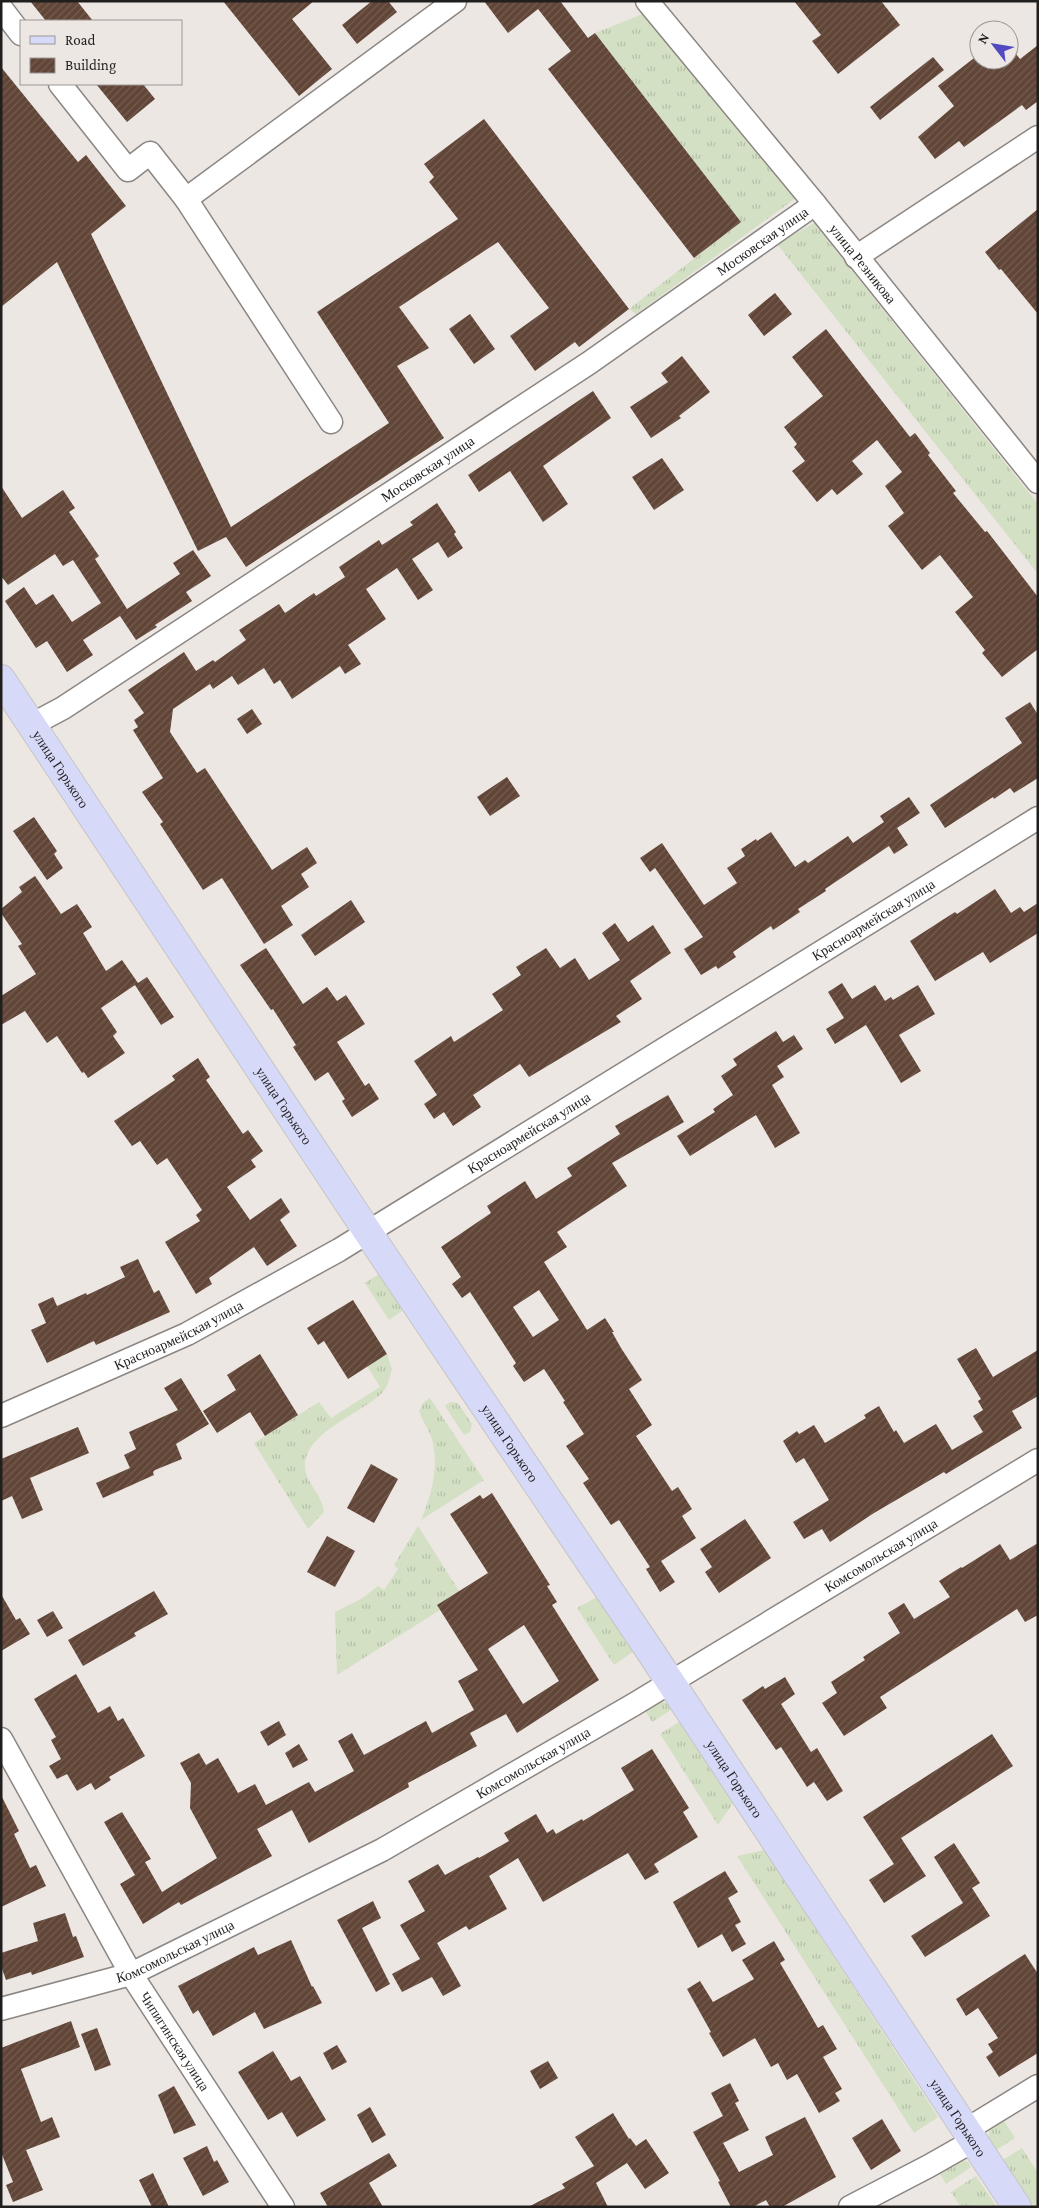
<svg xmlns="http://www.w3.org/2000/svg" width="1039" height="2208" font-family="'Crimson Pro',serif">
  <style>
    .grass { fill: url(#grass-tufts) }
    .building { fill: url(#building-hatch); fill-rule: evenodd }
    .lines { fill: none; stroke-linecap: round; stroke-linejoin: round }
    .minor-casing { stroke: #8c8683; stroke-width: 25 }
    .major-casing { stroke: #c5c5c4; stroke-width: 30 }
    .minor { stroke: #fff; stroke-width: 22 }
    .major { stroke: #d7d9f9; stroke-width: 28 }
    .labels { text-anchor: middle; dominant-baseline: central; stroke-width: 5; stroke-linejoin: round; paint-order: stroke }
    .street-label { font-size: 14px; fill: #211f1e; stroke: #ede7e4 }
  </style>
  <defs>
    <pattern id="grass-tufts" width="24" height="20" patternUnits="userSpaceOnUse" patternTransform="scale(1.25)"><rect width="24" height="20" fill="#d3e0c4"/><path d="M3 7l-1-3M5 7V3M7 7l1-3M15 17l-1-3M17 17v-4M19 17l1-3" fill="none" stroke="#b5c0a8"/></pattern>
    <pattern id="building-hatch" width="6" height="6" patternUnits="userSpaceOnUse" patternTransform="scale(1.25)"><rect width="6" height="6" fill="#614537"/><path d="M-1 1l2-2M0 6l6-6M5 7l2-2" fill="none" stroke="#735d52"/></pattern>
  </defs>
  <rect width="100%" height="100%" fill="#ede7e4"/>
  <path class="grass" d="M645,13L796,198L636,314L629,309L741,222L595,33Z
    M814,223L1038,504V574L777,244Z
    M382,1272L406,1308L389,1320L365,1283Z
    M387,1354L392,1369C390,1377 388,1387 382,1393C361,1414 305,1432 305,1466C305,1483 323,1495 324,1512L308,1529L254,1443L319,1402L331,1418L380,1387L367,1366Z
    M430,1398L484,1480L421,1520C432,1494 440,1464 431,1436C427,1427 422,1420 419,1411L424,1402Z
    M450,1402L458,1403L472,1424L470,1432L464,1435L445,1406Z
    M418,1526L459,1591L438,1605L440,1610L337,1675L335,1612L361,1599L378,1586L384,1590L398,1569L394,1565Z
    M597,1597L633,1652L614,1665L577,1608Z
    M658,1700L668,1704L671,1710L652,1722L644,1709Z
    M679,1722L733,1803L718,1825L660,1734Z
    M764,1850L938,2117L914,2133L737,1856Z
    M1003,2119L1015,2138L995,2151L987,2140L991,2127Z
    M1022,2148L1038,2173V2207H1031L1001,2161Z
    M957,2158L968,2162L971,2167L946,2184L938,2171Z
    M976,2176L997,2207H961L951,2192Z"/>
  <path class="building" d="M30,1H77L93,21H46Z
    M223,1H314L292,19L332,69L299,96Z
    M372,1H388L397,12L357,44L342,25Z
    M484,1H560L588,38L595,33L741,222L694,258L548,69L571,51L538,9L508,33Z
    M794,1H881L900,25L838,74L812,41L821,35Z
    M1009,45L1020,59L1038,45V101L1026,110L1022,105L964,147L959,141L935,159L918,137L954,106L938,86L978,55L979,60H1009Z
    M933,57L944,70L880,120L870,107Z
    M1,67L78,162L86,155L126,206L91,234L231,527L389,423L317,312L458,219L429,182L434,177L424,164L484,119L629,309L579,347L575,342L535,371L510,336L549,308L498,242L399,307L429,348L397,366L444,438L246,567L226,537L198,551L57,262L1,307Z
    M96,84H143L155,99L127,122Z
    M1038,209V314L1001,269L999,270L985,252Z
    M775,293L792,314L764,336L748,315Z
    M470,314L495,349L474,364L449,329Z
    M826,329L910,437L915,433L930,453L928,455L956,491L953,493L985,532L987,531L1038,597V649L1002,677L982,653L985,650L955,612L973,597L940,555L922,570L888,526L904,513L885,486L902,472L877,440L852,461L863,474L837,495L832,489L817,502L792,471L805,461L794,447L797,444L784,427L823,396L792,357Z
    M682,356L710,392L679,416L681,418L651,438L630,407L668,382L661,373Z
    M593,391L611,418L543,466L568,504L543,522L510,471L479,492L468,475Z
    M662,458L684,490L654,510L632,477Z
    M1,486L22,518L63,490L75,508L69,512L99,556L95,559L127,609L180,574L173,563L193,550L211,576L186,592L192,601L155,625L157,627L136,640L120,616L83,640L93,655L67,672L47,641L36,648L5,601L24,587L36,605L53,594L72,622L101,603L73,560L63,566L55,554L8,585L1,576Z
    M437,503L456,532L454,534L463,548L448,558L438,542L412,559L433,590L418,600L397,568L366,589L386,619L348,645L361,664L345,674L340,666L292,699L280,680L274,684L264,668L238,685L232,676L213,689L210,684L173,709L170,732L197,773L205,768L272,870L307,847L317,863L301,874L309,887L281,906L293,925L264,944L222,878L203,890L160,824L163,822L142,792L163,778L133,730L138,727L134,720L144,713L128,690L184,652L196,671L213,660L215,662L246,640L239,630L279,604L285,613L314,593L316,596L345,577L339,567L379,540L382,545L413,525L410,522Z
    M1030,702L1038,715V778L1014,793L1010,788L994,799L993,797L945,828L930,805L1022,743L1005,718Z
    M252,709L262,724L247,734L237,719Z
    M507,777L520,796L490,816L477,797Z
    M909,797L920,813L897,828L908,845L894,854L889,846L825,889L826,891L798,909L800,912L773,930L771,926L733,952L736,957L718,969L716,966L701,975L684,949L703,937L655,868L650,872L640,858L662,843L704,905L737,883L727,868L745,856L741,849L756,839L757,841L771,832L795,867L805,860L808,863L848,836L853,843L884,822L880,816Z
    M34,817L57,851L54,854L63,868L47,880L13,831Z
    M35,876L61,914L77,904L92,927L83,933L106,971L122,960L138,983L101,1008L117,1032L113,1036L125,1053L88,1078L84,1072L82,1073L57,1036L47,1043L25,1011L1,1025V996L36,974L18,946L22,944L1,913V909L22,892L19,887Z
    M995,889L1011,913L1020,907L1024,912L1038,903V933L990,963L983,952L935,981L910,941L944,919L955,912L957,914Z
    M351,900L365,922L315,956L301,935Z
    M615,923L628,942L653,925L671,953L630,981L642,999L616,1016L621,1022L529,1077L520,1064L473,1095L481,1107L453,1126L444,1112L434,1119L424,1104L437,1095L414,1061L451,1036L454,1042L503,1010L492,994L521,975L516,967L546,948L560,968L575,958L589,980L620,960L602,933Z
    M266,948L303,1004L327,987L337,1001L346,995L365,1024L337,1042L365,1086L369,1083L379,1099L352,1117L342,1101L345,1099L328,1072L315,1081L293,1047L296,1045L273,1009L271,1010L240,965Z
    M147,977L174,1017L161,1025L135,985Z
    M842,983L852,999L875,985L885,1001L891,997L893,1000L918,985L935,1014L899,1035L921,1071L901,1083L866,1025L835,1044L826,1029L844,1018L828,992Z
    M776,1031L783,1042L794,1035L803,1049L777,1066L784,1077L772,1085L800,1133L775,1148L756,1115L690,1156L677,1136L715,1112L713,1109L733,1095L721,1076L737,1065L733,1059Z
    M198,1058L210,1077L206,1080L243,1134L248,1130L263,1151L251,1160L256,1167L227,1187L250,1220L281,1198L290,1212L280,1220L297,1246L267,1266L254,1247L209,1278L212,1284L196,1294L165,1242L200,1221L196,1215L202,1210L167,1158L157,1165L140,1141L132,1146L114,1121L175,1080L172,1076Z
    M668,1095L684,1122L612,1163L627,1186L557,1232L567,1247L544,1262L587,1330L605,1318L614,1332H612L621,1348L642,1380L629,1389L652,1425L636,1436L672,1491L678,1487L692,1509L682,1516L696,1538L661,1561L675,1582L660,1592L646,1569L650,1567L619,1520L611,1525L583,1483L589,1479L566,1446L584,1434L563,1402L565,1401L544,1369L524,1382L513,1366L516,1363L470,1292L462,1298L452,1284L461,1277L441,1247L491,1213L487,1206L525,1181L536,1199L572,1176L567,1168L620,1134L615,1126ZM539,1290L559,1320L533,1337L513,1307Z
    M138,1259L154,1293L159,1290L170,1312L96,1345L94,1341L47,1363L31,1330L46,1323L38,1304L53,1297L57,1306L86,1293L87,1295L125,1277L120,1267Z
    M353,1300L387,1354L348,1379L324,1341L318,1345L307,1328Z
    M976,1348L993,1377L1038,1350V1396L1012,1411L1022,1428L946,1474L944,1472L874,1513L830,1542L822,1529L804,1539L793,1522L829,1500L804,1458L796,1463L783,1441L797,1431L799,1434L814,1425L825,1443L866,1418L864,1415L879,1406L894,1432L896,1430L904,1443L936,1424L952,1450L983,1432L973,1416L983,1410L978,1401L981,1399L957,1359Z
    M260,1354L298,1415L265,1436L250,1412L217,1433L203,1411L236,1390L227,1375Z
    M181,1378L209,1424L176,1444L182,1459L155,1470L153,1472L154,1475L103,1498L96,1483L130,1468L124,1455L136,1449L129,1432L178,1410L164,1388Z
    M78,1427L89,1453L30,1478L43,1510L22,1519L12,1496L1,1501V1459Z
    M371,1464L398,1479L374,1523L347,1508Z
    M492,1493L550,1585L547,1586L557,1602L552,1605L599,1680L517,1733L506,1714L470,1733L477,1746L408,1783L409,1787L309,1843L292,1810L257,1829L272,1856L181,1905L179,1902L143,1924L120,1884L135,1875L104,1822L122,1812L151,1859L145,1862L162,1892L217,1858L190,1808L191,1783L180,1763L199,1753L206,1765L218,1758L238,1793L255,1784L266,1805L309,1782L315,1792L354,1771L338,1741L352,1733L364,1755L426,1721L432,1733L474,1710L458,1681L478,1670L437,1605L488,1573L450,1514L480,1495L483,1499ZM524,1625L559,1681L523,1704L488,1649Z
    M745,1519L771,1558L719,1593L705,1572L712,1567L700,1549Z
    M327,1536L355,1551L335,1587L307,1572Z
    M1038,1543V1615L1025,1622L1017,1609L880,1697L887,1708L844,1736L822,1703L837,1693L831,1682L865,1660L863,1657L900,1633L888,1613L904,1603L914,1619L950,1597L939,1581L961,1567L962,1568L1000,1544L1010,1560Z
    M154,1591L168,1614L134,1633L136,1636L83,1666L68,1640Z
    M1,1594L16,1620L20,1618L30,1634L1,1651Z
    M53,1611L63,1628L47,1637L37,1620Z
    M76,1674L98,1713L110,1706L118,1721L123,1718L145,1756L109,1777L111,1780L95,1790L91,1783L77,1791L67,1774L57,1779L49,1766L61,1759L51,1740L56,1737L34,1699Z
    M785,1677L795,1694L781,1704L811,1752L817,1748L843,1791L827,1801L814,1782L807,1787L781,1747L776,1750L742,1700L763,1686L765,1689Z
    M279,1721L286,1735L268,1746L260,1732Z
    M992,1734L1013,1766L901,1838L926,1876L884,1903L869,1880L894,1864L863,1817Z
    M299,1744L308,1760L293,1768L285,1753Z
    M652,1749L689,1808L683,1812L698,1837L654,1864L659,1872L645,1880L628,1853L543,1902L518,1858L489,1876L507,1909L469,1930L466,1926L437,1943L461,1986L443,1996L432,1977L402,1992L392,1974L420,1959L400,1925L425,1911L408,1881L438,1864L445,1875L478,1857L479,1858L509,1841L504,1833L536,1814L547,1833L553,1829L556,1834L582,1819L583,1821L634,1790L621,1768Z
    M1,1795L19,1831L14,1834L30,1868L36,1865L46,1886L1,1907Z
    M954,1843L980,1883L972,1888L990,1916L925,1957L911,1936L963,1903L934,1857Z
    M725,1871L738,1892L728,1898L741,1922L735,1925L746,1944L732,1952L722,1934L698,1948L673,1902Z
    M373,1901L381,1918L362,1928L390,1984L376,1992L337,1920Z
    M65,1913L73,1937L76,1936L84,1957L32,1975L31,1972L6,1980L1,1966V1953L38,1941L33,1923Z
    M291,1940L312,1987L313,1986L322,2003L264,2029L255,2012L213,2036L198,2010L193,2014L178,1986L254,1947L258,1955Z
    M774,1941L785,1960L780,1963L806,2007L818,2028L823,2025L837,2049L823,2057L842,2089L835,2093L840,2101L819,2113L797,2074L787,2080L778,2063L771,2067L755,2038L723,2057L709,2033L711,2032L687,1989L700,1981L713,2002L754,1979L742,1960Z
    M1025,1954L1038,1974V2053L999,2077L986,2057L993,2052L988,2044L998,2038L978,2008L966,2016L956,1999Z
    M71,2021L80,2047L21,2069L41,2122L52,2117L60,2137L26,2150L43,2190L13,2202L6,2185L13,2182L1,2152V2048Z
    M97,2028L111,2065L95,2071L81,2034Z
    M337,2045L347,2062L332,2070L323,2053Z
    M273,2051L291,2081L300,2076L326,2120L297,2137L282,2112L268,2120L238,2072Z
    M548,2061L558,2078L540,2089L530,2071Z
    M730,2083L739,2101L735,2103L749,2130L723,2143L739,2172L773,2155L765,2137L805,2117L836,2177L782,2207H770L766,2200L753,2207H731L718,2182L720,2181L693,2132L723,2116L711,2093Z
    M174,2086L196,2125L174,2134L158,2095Z
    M370,2107L386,2135L372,2143L357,2115Z
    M613,2113L629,2139L630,2138L636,2146L646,2139L669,2173L645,2189L627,2163L596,2183L608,2207H528L565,2188L562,2184L594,2166L575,2137Z
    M882,2119L901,2151L871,2170L852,2138Z
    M207,2146L214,2162L217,2160L229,2182L203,2196L183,2158Z
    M389,2153L397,2166L369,2183L383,2207H328L320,2193Z
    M153,2173L169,2207H152L139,2180Z"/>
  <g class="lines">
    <defs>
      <g id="minor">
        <path id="s1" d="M647,1L815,204L1038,482"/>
        <path d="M1,8L21,34"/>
        <path d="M60,84L128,170L150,153L186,199L331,422"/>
        <path d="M186,199L455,1"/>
        <path d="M856,257L1038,137"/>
        <path id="s2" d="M33,724L63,708L589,363L815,204"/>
        <path id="s3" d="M1,1416L187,1334L339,1250L1038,818"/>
        <path id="s4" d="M1,1739L131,1974L283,2207"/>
        <path id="s5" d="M1,2009L131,1974L382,1850L633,1705L1038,1460"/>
        <path d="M966,2130L1038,2086"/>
        <path d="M850,2207L929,2166L973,2141"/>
      </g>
      <g id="major">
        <path id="s6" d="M1,679L387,1261L650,1651L1017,2207"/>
      </g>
    </defs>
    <use href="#minor" class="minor-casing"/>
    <use href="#major" class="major-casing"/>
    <use href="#minor" class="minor"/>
    <use href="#major" class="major"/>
  </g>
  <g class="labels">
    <g class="street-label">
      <text stroke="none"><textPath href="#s2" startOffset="875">Московская улица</textPath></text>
      <text stroke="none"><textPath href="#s1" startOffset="340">улица Резникова</textPath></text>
      <text stroke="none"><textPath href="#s2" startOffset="470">Московская улица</textPath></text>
      <text stroke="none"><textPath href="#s6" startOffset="108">улица Горького</textPath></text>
      <text stroke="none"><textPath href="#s3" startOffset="1005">Красноармейская улица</textPath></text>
      <text stroke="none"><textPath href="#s6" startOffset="512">улица Горького</textPath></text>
      <text stroke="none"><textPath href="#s3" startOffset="600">Красноармейская улица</textPath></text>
      <text stroke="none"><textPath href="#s3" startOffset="195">Красноармейская улица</textPath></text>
      <text stroke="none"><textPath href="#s6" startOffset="918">улица Горького</textPath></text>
      <text stroke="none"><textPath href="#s5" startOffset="994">Комсомольская улица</textPath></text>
      <text stroke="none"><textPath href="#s5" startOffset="589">Комсомольская улица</textPath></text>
      <text stroke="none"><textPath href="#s6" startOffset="1322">улица Горького</textPath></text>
      <text stroke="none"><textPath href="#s5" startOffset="184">Комсомольская улица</textPath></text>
      <text stroke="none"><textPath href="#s4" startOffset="349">Чипигинская улица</textPath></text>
      <text stroke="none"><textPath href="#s6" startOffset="1728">улица Горького</textPath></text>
    </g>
  </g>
  <rect width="1039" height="2208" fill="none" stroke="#211f1e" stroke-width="5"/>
  <rect x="20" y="20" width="162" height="65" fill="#ede7e4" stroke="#9b9795"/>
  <rect x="30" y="36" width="25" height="8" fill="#d7d9f9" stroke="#9b9795"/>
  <text x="65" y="45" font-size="15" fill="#211f1e">Road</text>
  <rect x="30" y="58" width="25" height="15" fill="url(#building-hatch)" stroke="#9b9795"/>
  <text x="65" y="70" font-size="15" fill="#211f1e">Building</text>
  <g transform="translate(994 45) rotate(301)"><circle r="24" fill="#ede7e4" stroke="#9b9795"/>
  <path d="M0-4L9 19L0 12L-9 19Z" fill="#514ac1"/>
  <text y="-8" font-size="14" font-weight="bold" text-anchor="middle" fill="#211f1e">N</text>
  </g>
</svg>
